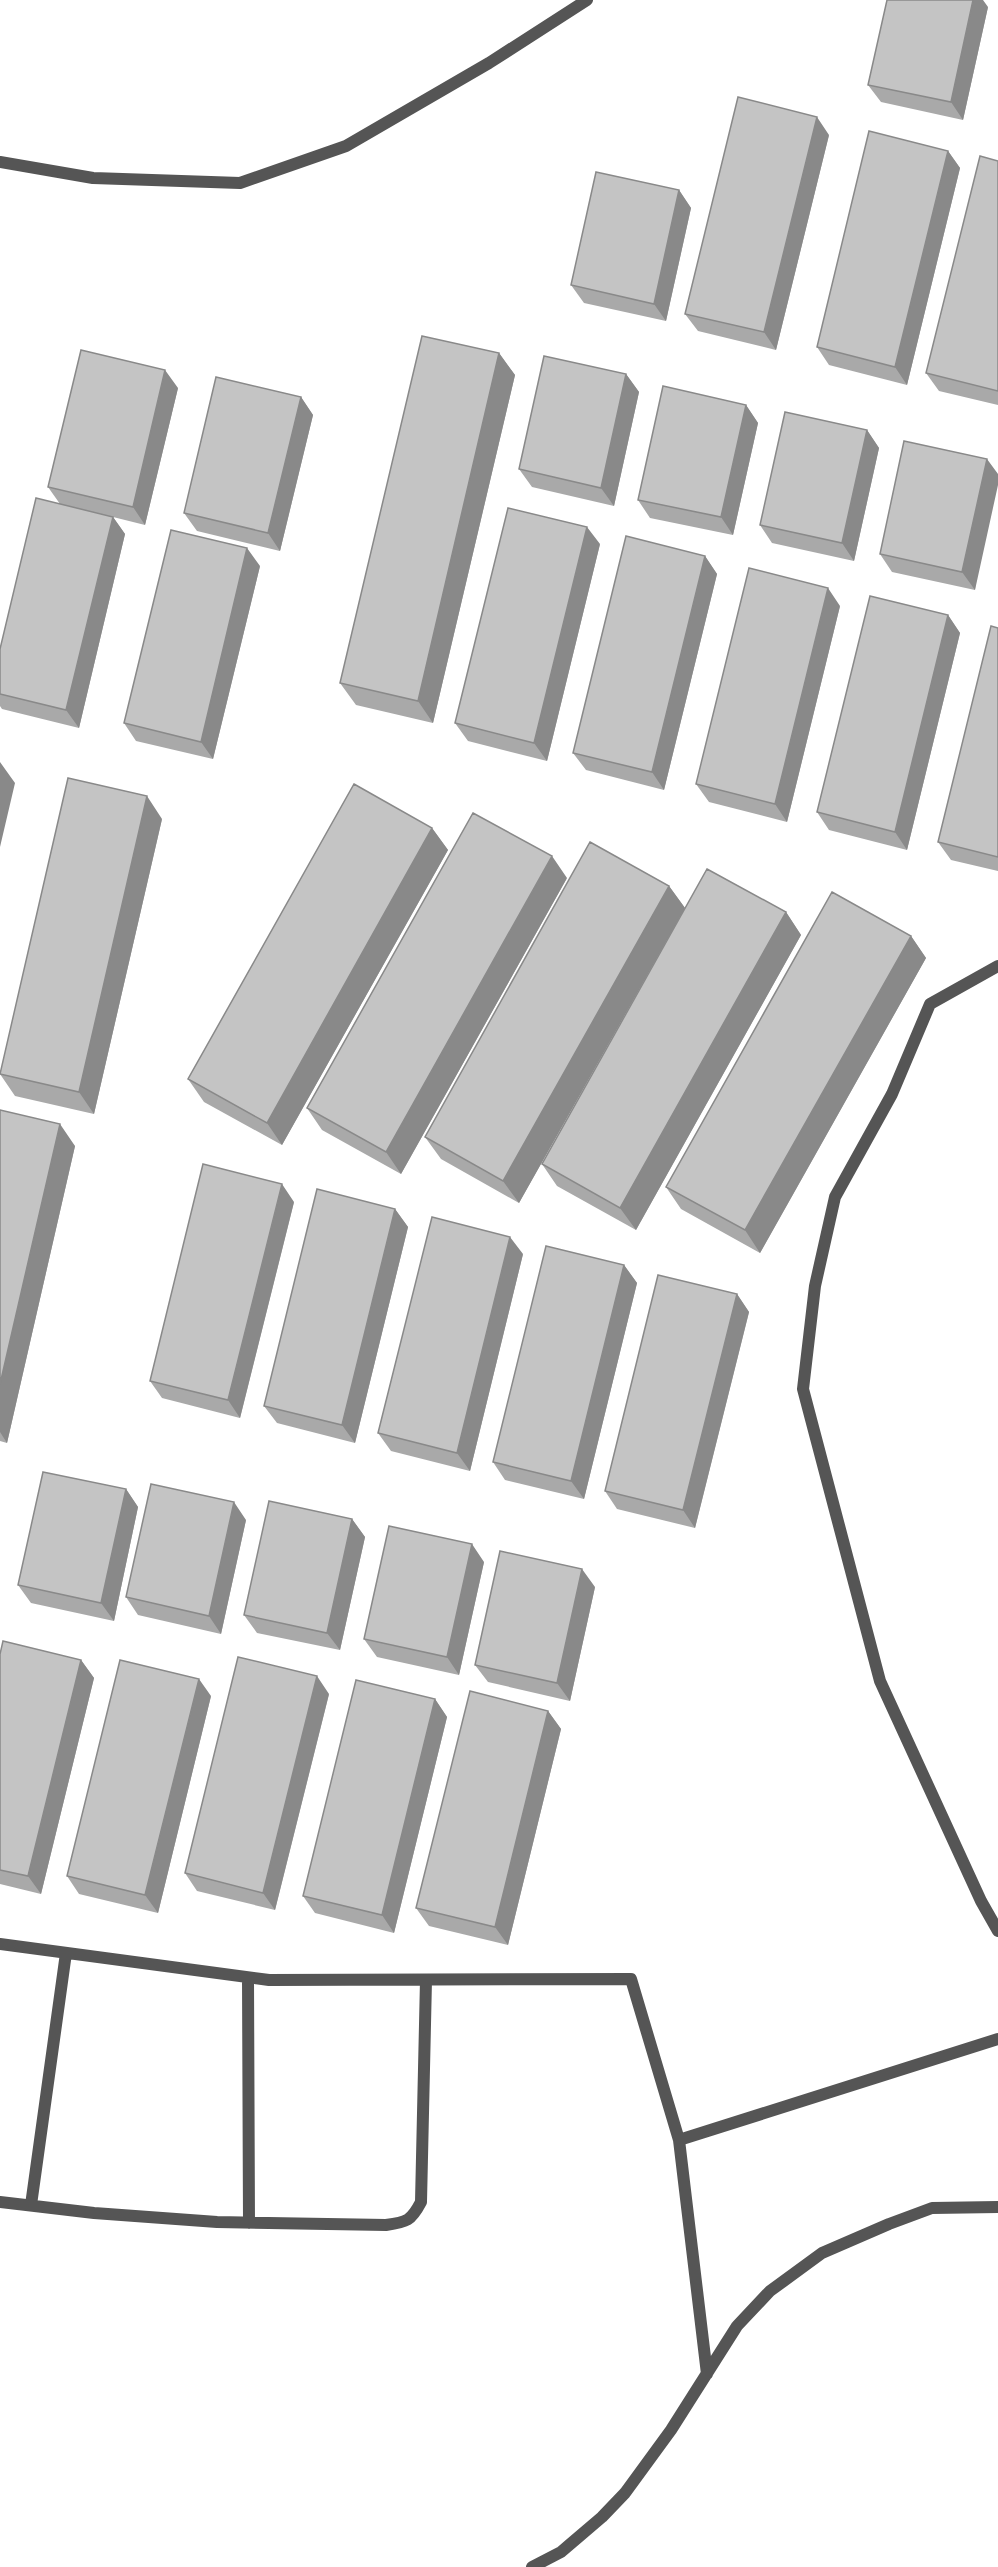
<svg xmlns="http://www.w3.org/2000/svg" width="998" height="2567" font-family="Helvetica,sans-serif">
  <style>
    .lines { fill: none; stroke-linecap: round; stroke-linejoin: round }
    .minor { stroke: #555; stroke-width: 12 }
    .wall { fill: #a9a9a9 }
    .shaded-wall { fill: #898989 }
    .building { fill: #c4c4c4; stroke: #898989; stroke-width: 1.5 }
  </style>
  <rect width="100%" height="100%" fill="#fff"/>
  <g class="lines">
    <path class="minor" d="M0,162L93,178L240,183L346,146L489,63L587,0
      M998,966L930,1004L892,1094L835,1197L815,1286L803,1389L880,1681L981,1901L998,1931
      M0,1944L269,1980L631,1979L679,2140L998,2039
      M248,1978L249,2223
      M679,2140L707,2374
      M0,2202L94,2213L217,2222L386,2225C407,2222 411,2221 421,2202L426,1980
      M31,2205L66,1953
      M532,2567L561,2552L602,2517L625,2493L671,2430L737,2326L770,2291L822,2253L889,2224L932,2208L998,2207"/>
  </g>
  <path class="wall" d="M988,7L963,120L881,102L868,85Z
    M829,135L776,350L698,331L685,314Z
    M948,151L960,168L907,385L829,365L817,347Z
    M998,161V405L939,391L926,373Z
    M679,190L691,208L666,321L584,303L571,285Z
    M499,353L515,375L433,723L356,705L340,683Z
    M626,374L639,392L614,506L532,487L519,469Z
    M178,388L145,525L113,517L125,534L79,728L2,709L0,706V649L60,504L48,487Z
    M301,397L313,415L280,551L197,531L184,513Z
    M746,405L758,423L733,535L650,518L638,500Z
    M867,430L879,448L854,561L772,543L760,525Z
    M987,459L975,590L892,572L880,554Z
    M600,544L547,761L468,741L455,723Z
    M705,556L717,574L664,790L586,770L573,753Z
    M260,566L213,759L136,741L124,723Z
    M840,606L787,822L709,802L696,784Z
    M948,615L960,633L907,850L829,830L817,812Z
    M998,628V871L951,860L938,842Z
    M162,819L94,1114L15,1096L0,1074Z
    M432,828L448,850L282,1145L204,1102L188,1079Z
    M567,878L401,1174L322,1130L307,1108Z
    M669,886L685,908L519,1203L441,1159L425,1137Z
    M786,912L801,935L636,1230L557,1186L542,1164Z
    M911,936L926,958L760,1253L681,1209L666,1187Z
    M0,1110L75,1146L7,1443L0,1441Z
    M294,1202L240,1418L162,1398L150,1381Z
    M395,1209L408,1227L355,1443L277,1423L264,1406Z
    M523,1254L470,1471L391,1451L378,1433Z
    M624,1265L637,1283L584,1499L505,1480L493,1462Z
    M737,1294L749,1312L695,1528L617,1509L605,1491Z
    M126,1489L138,1507L114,1621L31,1603L18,1585Z
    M352,1519L365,1537L340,1650L257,1633L244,1615Z
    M246,1520L221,1634L138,1615L126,1597Z
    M484,1562L459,1675L377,1657L364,1639Z
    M595,1587L570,1701L488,1682L475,1665Z
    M0,1654L81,1660L94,1678L41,1894L0,1884Z
    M329,1694L275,1910L197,1891L185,1873Z
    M211,1696L158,1913L79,1894L67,1876Z
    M435,1699L447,1717L394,1933L315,1913L303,1896Z
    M548,1711L561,1729L508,1945L429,1926L416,1908Z"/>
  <path class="shaded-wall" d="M973,0H983L988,7L963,120L951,102Z
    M817,117L829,135L776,350L764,332Z
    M948,151L960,168L907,385L895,367Z
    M679,190L691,208L666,321L654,304Z
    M499,353L515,375L433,723L418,701Z
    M165,370L178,388L145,525L133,507Z
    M626,374L639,392L614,506L601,488Z
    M301,397L313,415L280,551L268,533Z
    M746,405L758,423L733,535L721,517Z
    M867,430L879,448L854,561L842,543Z
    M987,459L998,474V485L975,590L962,572Z
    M113,517L125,534L79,728L66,710Z
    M587,527L600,544L547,761L534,743Z
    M247,548L260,566L213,759L201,742Z
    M705,556L717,574L664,790L652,772Z
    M828,588L840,606L787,822L775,804Z
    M948,615L960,633L907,850L895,832Z
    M0,762L15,783L0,847Z
    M147,796L162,819L94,1114L79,1092Z
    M432,828L448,850L282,1145L267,1123Z
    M552,856L567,878L401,1174L386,1152Z
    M669,886L685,908L519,1203L503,1181Z
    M786,912L801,935L636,1230L620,1208Z
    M911,936L926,958L760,1253L745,1230Z
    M60,1124L75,1146L7,1443L0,1432V1384Z
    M282,1184L294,1202L240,1418L228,1400Z
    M395,1209L408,1227L355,1443L342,1425Z
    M510,1237L523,1254L470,1471L457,1453Z
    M624,1265L637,1283L584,1499L571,1481Z
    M737,1294L749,1312L695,1528L683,1510Z
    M126,1489L138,1507L114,1621L101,1603Z
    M234,1502L246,1520L221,1634L209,1616Z
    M352,1519L365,1537L340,1650L327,1633Z
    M472,1544L484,1562L459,1675L447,1657Z
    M582,1569L595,1587L570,1701L557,1683Z
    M81,1660L94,1678L41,1894L28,1876Z
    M317,1676L329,1694L275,1910L263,1893Z
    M199,1679L211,1696L158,1913L145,1895Z
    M435,1699L447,1717L394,1933L382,1915Z
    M548,1711L561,1729L508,1945L495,1927Z"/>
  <path class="building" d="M887,0H973L951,102L868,85Z
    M738,97L817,117L764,332L685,314Z
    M869,131L948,151L895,367L817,347Z
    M980,156L998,161V391L926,373Z
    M596,172L679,190L654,304L571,285Z
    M422,336L499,353L418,701L340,683Z
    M81,350L165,370L133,507L48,487Z
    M544,356L626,374L601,488L519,469Z
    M216,377L301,397L268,533L184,513Z
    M663,386L746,405L721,517L638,500Z
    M785,412L867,430L842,543L760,525Z
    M904,441L987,459L962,572L880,554Z
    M36,498L113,517L66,710L0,694V649Z
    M508,508L587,527L534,743L455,723Z
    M171,530L247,548L201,742L124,723Z
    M626,536L705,556L652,772L573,753Z
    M749,568L828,588L775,804L696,784Z
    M870,596L948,615L895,832L817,812Z
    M991,626L998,628V857L938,842Z
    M68,778L147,796L79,1092L0,1074Z
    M354,784L432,828L267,1123L188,1079Z
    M473,813L552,856L386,1152L307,1108Z
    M590,842L669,886L503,1181L425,1137Z
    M707,869L786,912L620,1208L542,1164Z
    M832,892L911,936L745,1230L666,1187Z
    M0,1110L60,1124L0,1384Z
    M203,1164L282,1184L228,1400L150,1381Z
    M317,1189L395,1209L342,1425L264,1406Z
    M432,1217L510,1237L457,1453L378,1433Z
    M546,1246L624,1265L571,1481L493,1462Z
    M658,1275L737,1294L683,1510L605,1491Z
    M43,1472L126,1489L101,1603L18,1585Z
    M151,1484L234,1502L209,1616L126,1597Z
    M269,1501L352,1519L327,1633L244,1615Z
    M389,1526L472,1544L447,1657L364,1639Z
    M500,1551L582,1569L557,1683L475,1665Z
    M3,1641L81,1660L28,1876L0,1870V1654Z
    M238,1657L317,1676L263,1893L185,1873Z
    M120,1660L199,1679L145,1895L67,1876Z
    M356,1680L435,1699L382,1915L303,1896Z
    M470,1691L548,1711L495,1927L416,1908Z"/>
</svg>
